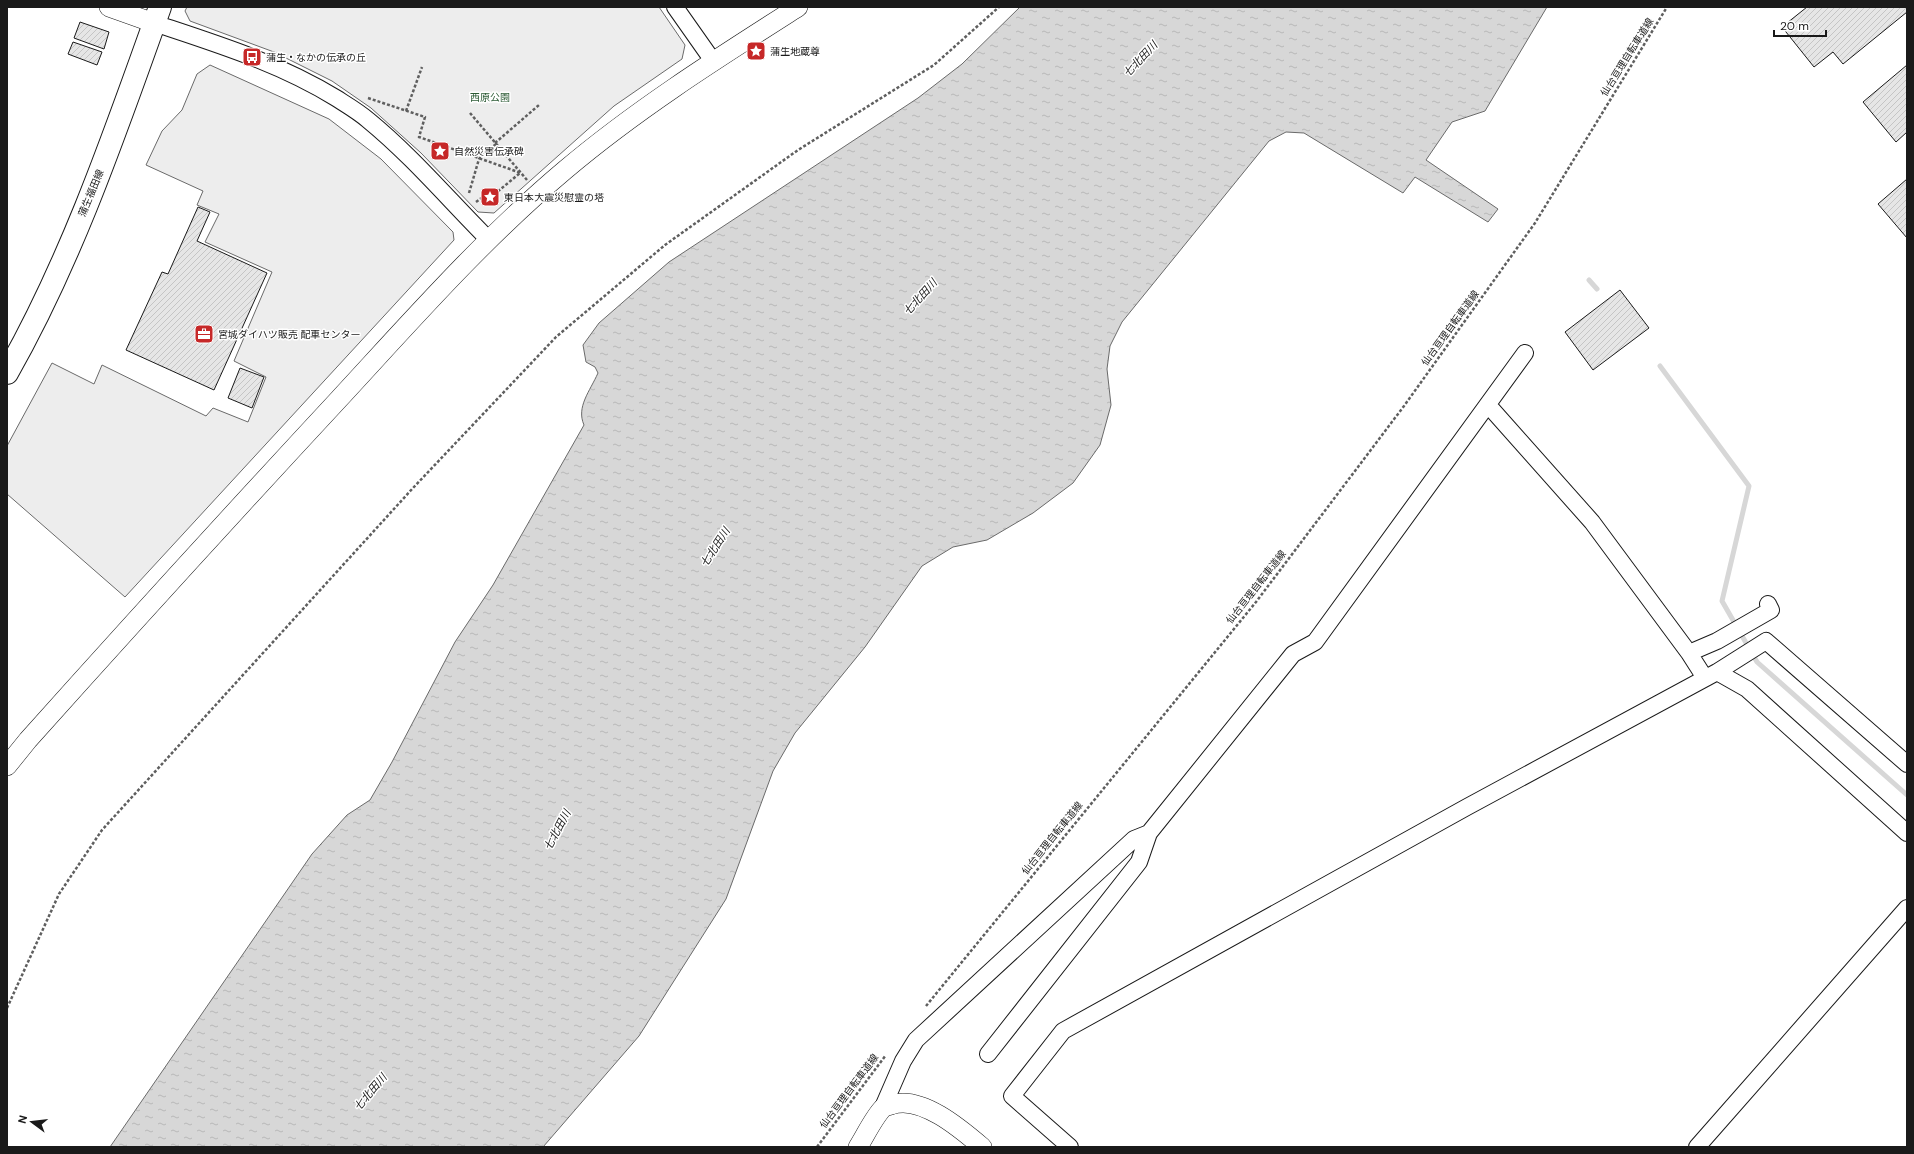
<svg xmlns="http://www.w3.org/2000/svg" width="1914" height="1154" font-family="'DM Sans','Noto Sans JP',sans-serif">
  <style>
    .built { fill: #ededed; stroke: #6a6a6a }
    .water { fill: url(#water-ripples); stroke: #6a6a6a }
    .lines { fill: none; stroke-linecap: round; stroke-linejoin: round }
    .stream { stroke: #d7d7d7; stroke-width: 5 }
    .building { fill: url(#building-hatch); stroke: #1a1a1a }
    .minor-casing { stroke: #1a1a1a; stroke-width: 18 }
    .tertiary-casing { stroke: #1a1a1a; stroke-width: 20 }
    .secondary-casing { stroke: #1a1a1a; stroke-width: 24 }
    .path { stroke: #5f5f5f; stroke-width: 2.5; stroke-dasharray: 3 2; stroke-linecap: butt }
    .minor { stroke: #fff; stroke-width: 16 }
    .tertiary { stroke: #fff; stroke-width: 19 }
    .secondary { stroke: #fff; stroke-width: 22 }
    .labels { text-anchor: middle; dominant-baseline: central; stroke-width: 3; stroke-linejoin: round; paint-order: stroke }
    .poi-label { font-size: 10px; fill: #1a1a1a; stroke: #fff; text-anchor: start }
    .street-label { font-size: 10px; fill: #1a1a1a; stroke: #fff }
    .park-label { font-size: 10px; fill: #2b5a34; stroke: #fff }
    .water-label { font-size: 11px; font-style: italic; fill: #1a1a1a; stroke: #fff }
  </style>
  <defs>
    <pattern id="water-ripples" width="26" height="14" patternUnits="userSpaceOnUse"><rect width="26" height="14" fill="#d7d7d7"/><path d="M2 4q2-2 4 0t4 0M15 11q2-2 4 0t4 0" fill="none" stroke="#b8b8b8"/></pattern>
    <pattern id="building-hatch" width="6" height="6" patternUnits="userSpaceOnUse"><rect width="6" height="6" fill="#e6e6e6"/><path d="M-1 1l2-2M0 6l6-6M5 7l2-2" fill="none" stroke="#c5c5c5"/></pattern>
  </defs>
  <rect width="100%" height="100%" fill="#fff"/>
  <path class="built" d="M187,7H659L685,45L682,59L614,106L494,213L478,212L421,153L371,108L332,81L274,52L190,21L185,11Z
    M210,65L329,119L381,159L453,232L454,240L125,597L7,494V446L52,363L94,384L102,365L206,416L213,408L248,422L266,377L234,361L272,272L205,242L219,214L197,205L203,191L146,165L162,131L182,110L197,74Z"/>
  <path class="water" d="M1020,7H1547L1485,111L1452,122L1426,160L1498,209L1488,222L1415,177L1403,193L1304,133L1286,132L1269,141L1122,322L1110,346L1107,369L1111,405L1100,445L1073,483L1033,513L987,540L953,547L922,566L865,647L795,733L773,771L726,899L639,1036L543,1147H110L312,854L347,815L370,800L392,762L455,642L493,585L584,425C576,407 590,391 598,373L595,367L586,362L583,345L599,323L669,262L918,98L962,64Z"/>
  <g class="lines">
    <path class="stream" d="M1589,280L1597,289
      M1660,366L1749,486L1722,601L1757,662L1907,795"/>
  </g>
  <path class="building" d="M1807,7H1907V12L1843,64L1833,52L1814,67L1782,27Z
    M80,22L109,32L104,49L74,38Z
    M73,42L102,52L97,65L68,54Z
    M1907,65V132L1896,142L1863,102Z
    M1907,179V238L1878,204Z
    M198,207L210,212L197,241L267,273L214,390L126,350L162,272L168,274Z
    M1620,290L1649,328L1593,370L1565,332Z
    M240,368L264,377L252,408L228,398Z"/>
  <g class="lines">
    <defs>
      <path id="minor" d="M675,7L713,61
        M154,23C217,44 279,63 336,98C347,105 359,112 368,120C412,156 449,200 489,240
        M1488,405L1592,522L1689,653L1705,678
        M1689,653L1717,641L1771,610L1768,604
        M1717,672L1766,641L1907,764
        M988,1054L1139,862L1149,833L1293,654L1315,642L1525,353
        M883,1107L903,1061L916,1040L1134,839L1149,833
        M1070,1147L1012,1096L1063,1031L1467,807L1717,672L1747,689L1907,833
        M1697,1147L1907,908"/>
      <path id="tertiary" d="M109,7L154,23
        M7,766L28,740C131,625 234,512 339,399C412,320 483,239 565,170C637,109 718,58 798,7
        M858,1147C865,1136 874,1117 883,1108C885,1106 888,1106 891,1105C920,1094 961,1129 982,1147"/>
      <path id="secondary" d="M7,373C72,259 116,130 160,7"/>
    </defs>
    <use href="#minor" class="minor-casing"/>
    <use href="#tertiary" class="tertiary-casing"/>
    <use href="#secondary" class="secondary-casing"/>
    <path class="path" d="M368,98L425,117L419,137L521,173
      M406,111L422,67
      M470,113L527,180
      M495,143L539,105
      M469,193L479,159L496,144
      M476,202L487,194L496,193L520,173
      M926,1006L1256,602L1404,406L1535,223L1667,7
      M7,1008L59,894L102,830L413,488L556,337L665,245L798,150L934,65L999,7
      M817,1147L886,1055"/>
    <use href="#minor" class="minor"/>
    <use href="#tertiary" class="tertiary"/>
    <use href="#secondary" class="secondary"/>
  </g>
  <defs>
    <symbol id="sight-square" viewBox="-11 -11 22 22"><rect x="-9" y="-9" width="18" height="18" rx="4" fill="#c62828" stroke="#fff"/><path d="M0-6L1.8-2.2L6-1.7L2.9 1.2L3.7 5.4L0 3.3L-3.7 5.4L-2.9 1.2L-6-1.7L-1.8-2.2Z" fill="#fff"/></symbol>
    <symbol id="bus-square" viewBox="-11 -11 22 22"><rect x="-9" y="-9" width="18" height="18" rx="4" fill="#c62828" stroke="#fff"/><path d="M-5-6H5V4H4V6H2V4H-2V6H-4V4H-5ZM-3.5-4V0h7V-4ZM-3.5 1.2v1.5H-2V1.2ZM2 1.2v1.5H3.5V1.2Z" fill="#fff"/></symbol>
    <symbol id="office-square" viewBox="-11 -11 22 22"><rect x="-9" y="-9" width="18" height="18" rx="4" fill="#c62828" stroke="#fff"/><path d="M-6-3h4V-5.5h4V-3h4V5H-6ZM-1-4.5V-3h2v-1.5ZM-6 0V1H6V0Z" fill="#fff"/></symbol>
  </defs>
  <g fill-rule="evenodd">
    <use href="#sight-square" x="745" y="40" width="22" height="22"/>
    <use href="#bus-square" x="241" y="46" width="22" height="22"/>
    <use href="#sight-square" x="429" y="140" width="22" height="22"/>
    <use href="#sight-square" x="479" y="186" width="22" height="22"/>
    <use href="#office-square" x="193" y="323" width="22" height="22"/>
  </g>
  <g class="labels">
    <g class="poi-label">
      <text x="770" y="51">蒲生地蔵尊</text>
      <text x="266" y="57">蒲生・なかの伝承の丘</text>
      <text x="454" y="151">自然災害伝承碑</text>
      <text x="504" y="197">東日本大震災慰霊の塔</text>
      <text x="218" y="334">宮城ダイハツ販売 配車センター</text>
    </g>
    <g class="street-label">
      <text transform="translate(1627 57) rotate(-58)">仙台亘理自転車道線</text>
      <text transform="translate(91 193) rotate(-67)">蒲生福田線</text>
      <text transform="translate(1450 328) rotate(-54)">仙台亘理自転車道線</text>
      <text transform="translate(1256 587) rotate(-52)">仙台亘理自転車道線</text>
      <text transform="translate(1052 838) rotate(-51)">仙台亘理自転車道線</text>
      <text transform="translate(849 1091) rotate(-53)">仙台亘理自転車道線</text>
    </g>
    <g class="park-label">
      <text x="490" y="97">西原公園</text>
    </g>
    <g class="water-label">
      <text transform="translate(1140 59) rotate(-47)">七北田川</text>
      <text transform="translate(920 297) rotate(-48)">七北田川</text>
      <text transform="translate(715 547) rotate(-57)">七北田川</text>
      <text transform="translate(557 830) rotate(-62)">七北田川</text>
      <text transform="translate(370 1092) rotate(-50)">七北田川</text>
    </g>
  </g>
  <rect width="1914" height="1154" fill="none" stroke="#1a1a1a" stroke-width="16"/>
  <g transform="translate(32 1122) rotate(285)" stroke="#ffffff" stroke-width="3" paint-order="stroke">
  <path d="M0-3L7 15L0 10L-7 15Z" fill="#1a1a1a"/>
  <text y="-6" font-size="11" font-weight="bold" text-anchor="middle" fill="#1a1a1a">N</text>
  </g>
  <path d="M1774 30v6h52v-6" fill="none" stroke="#1a1a1a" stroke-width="2"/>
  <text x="1780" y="30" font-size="12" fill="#1a1a1a" stroke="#ffffff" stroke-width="3" paint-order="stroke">20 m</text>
</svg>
